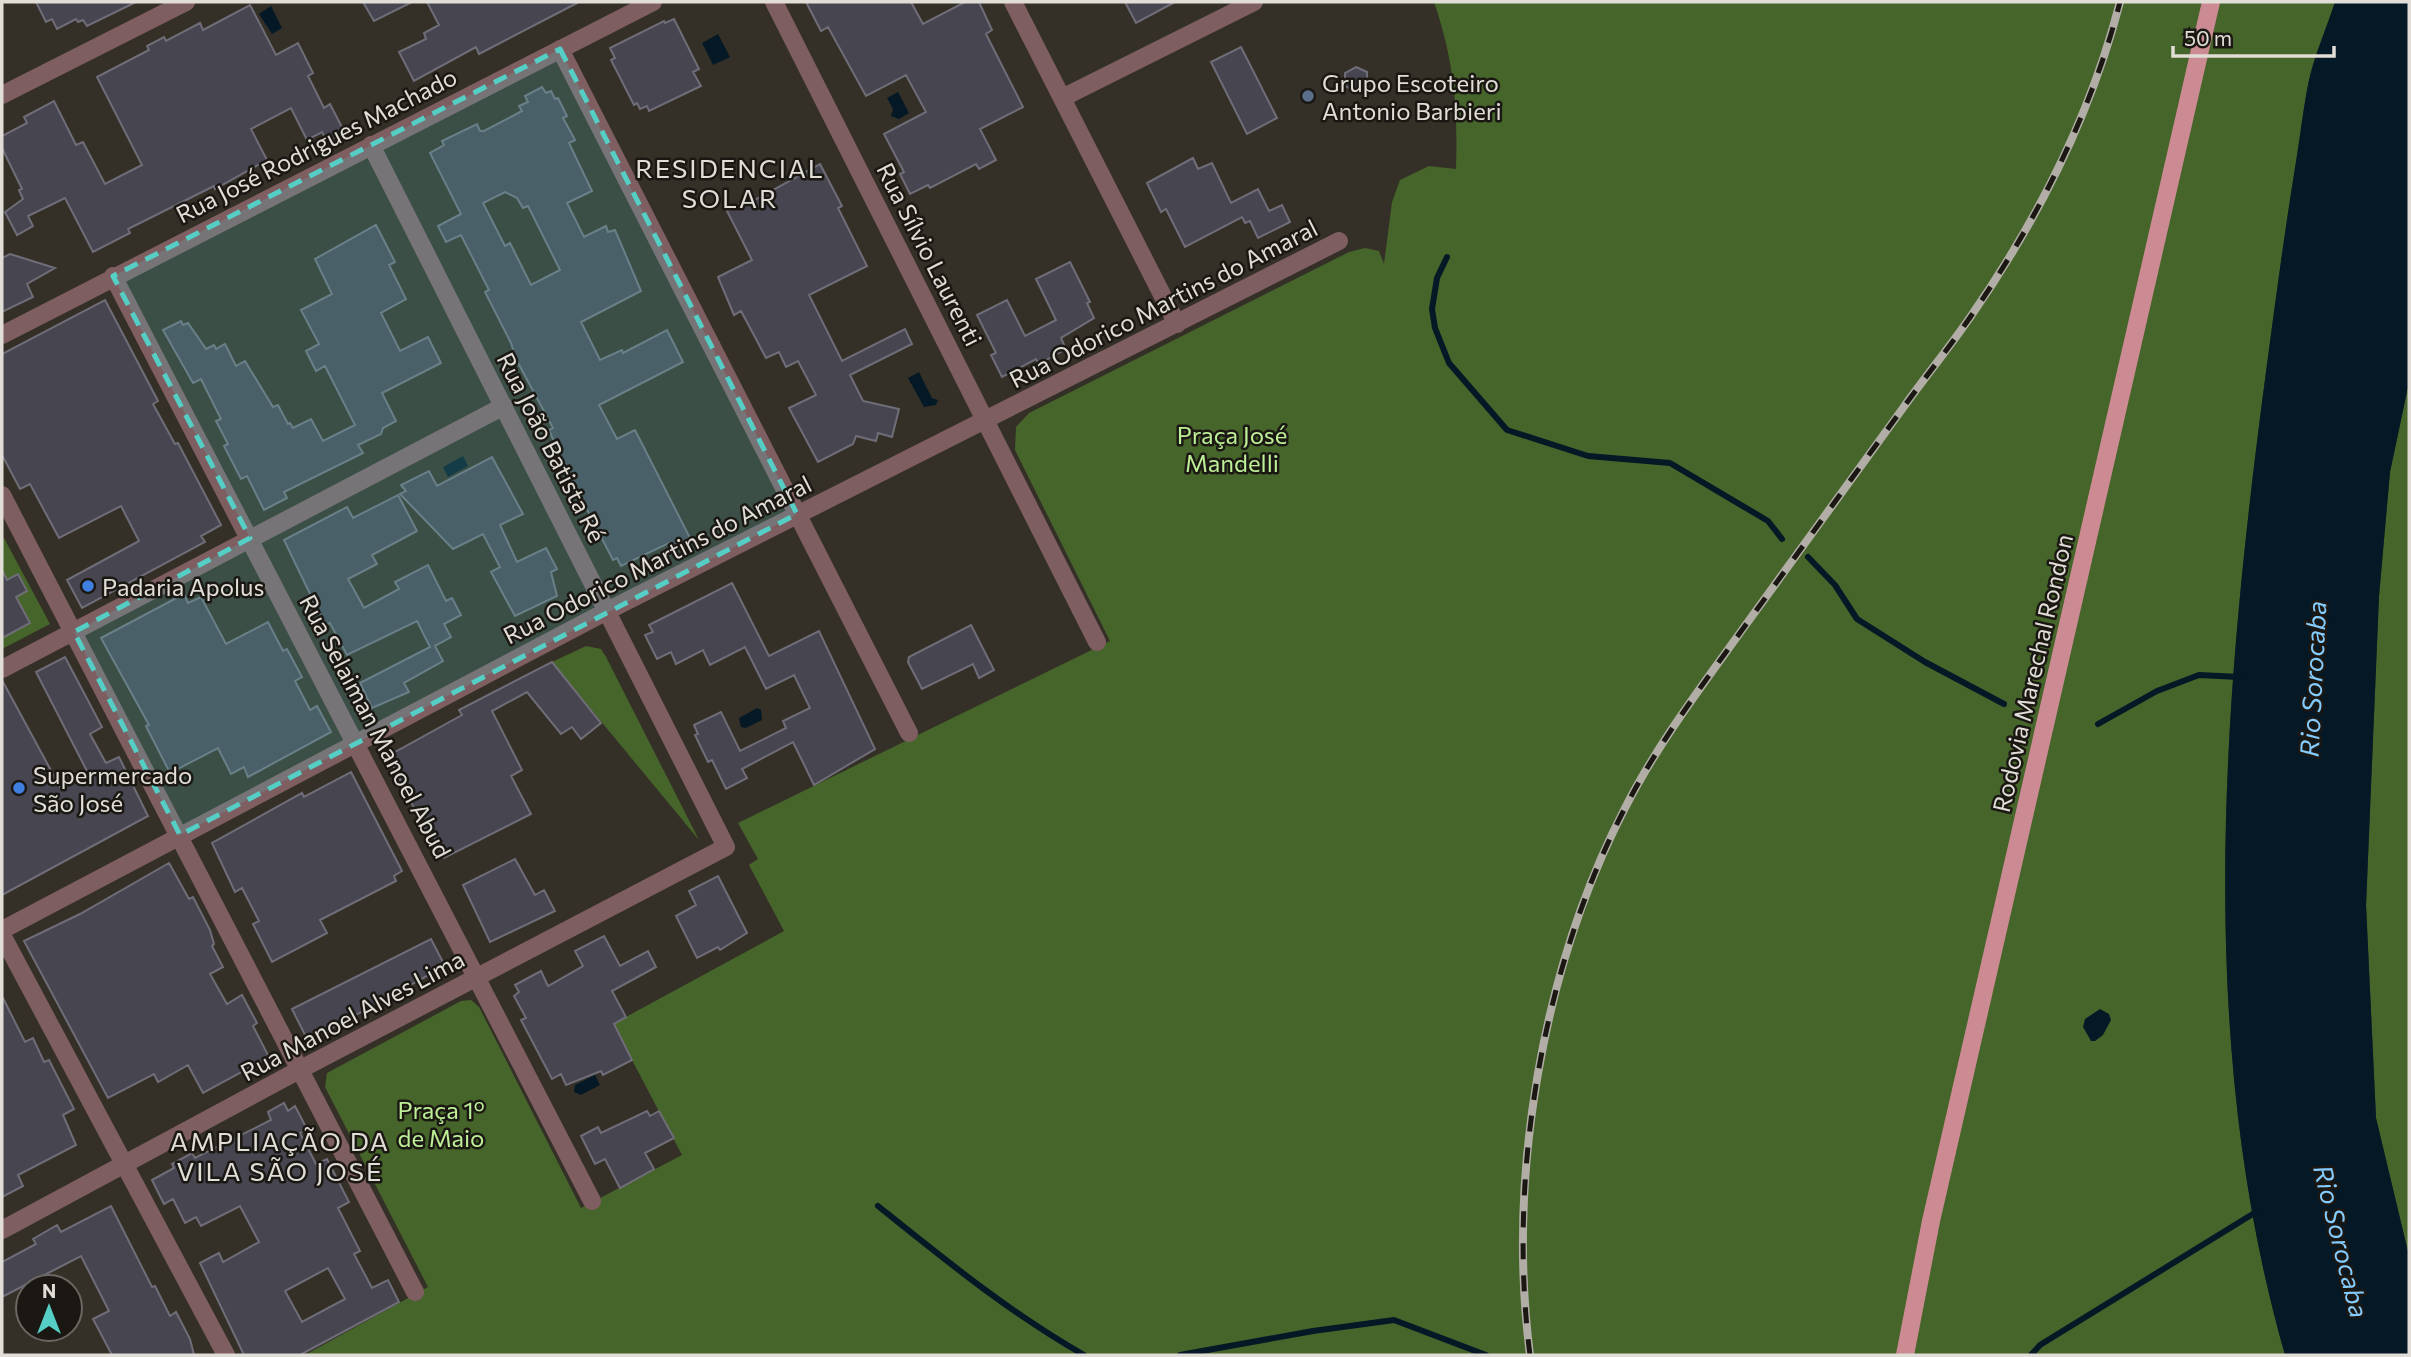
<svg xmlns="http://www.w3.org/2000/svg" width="2411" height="1357" font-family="Commissioner,sans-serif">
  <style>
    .green { fill: #46652a }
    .water { fill: #041826 }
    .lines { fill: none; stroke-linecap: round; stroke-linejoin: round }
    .stream { stroke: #041826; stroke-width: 6 }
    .building { fill: #474550; stroke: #6f6d78; stroke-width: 2; fill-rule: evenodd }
    .minor { stroke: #7f5e62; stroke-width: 18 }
    .major { stroke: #cc8a93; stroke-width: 18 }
    .rail-casing { stroke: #b2aea7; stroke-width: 8 }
    .rail { stroke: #1b1814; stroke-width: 5; stroke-dasharray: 16; stroke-linecap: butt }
    .marked { fill: #55cec6; fill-opacity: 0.2; stroke: #55cec6; stroke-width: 5; stroke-dasharray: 14 9; stroke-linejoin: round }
    .service-dot { fill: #5c6f8a; stroke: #1b1814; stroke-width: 2.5 }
    .shop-dot { fill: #3f7fe0; stroke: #1b1814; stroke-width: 2.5 }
    .labels { text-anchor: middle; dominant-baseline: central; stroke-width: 5; stroke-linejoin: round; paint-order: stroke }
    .poi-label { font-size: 24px; fill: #e1ddd7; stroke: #1b1814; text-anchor: start }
    .street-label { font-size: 24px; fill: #e1ddd7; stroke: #1b1814 }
    .park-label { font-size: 24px; fill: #bdef96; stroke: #1b1814 }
    .neighbourhood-label { font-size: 26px; letter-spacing: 2px; fill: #e1ddd7; stroke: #1b1814 }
    .water-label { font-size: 26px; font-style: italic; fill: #85ccfe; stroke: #1b1814 }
  </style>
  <rect width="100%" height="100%" fill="#353027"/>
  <path class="green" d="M1434,2H2335C2327,27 2315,54 2309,80C2303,109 2300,139 2295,168C2284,236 2275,304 2266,372C2223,696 2194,1037 2285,1355H305L428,1287L325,1087L327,1073L461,1001L471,1000L479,1007L581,1208L682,1155L613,1024L784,931L749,865L758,859L738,823L1110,641L1015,450L1016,427L1029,413L1349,252L1365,248L1379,251L1384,264L1392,202L1400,180L1429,166L1456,169C1458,108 1454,60 1434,2Z
    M2409,382V1256L2376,1118L2366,905L2379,596L2390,472Z
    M4,538L50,624L2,649V539Z
    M586,646L601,649L606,657L699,840L552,662Z"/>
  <path class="water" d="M2335,2H2409V382L2390,472L2379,596L2366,905L2376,1118L2409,1256V1355H2285C2194,1037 2223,696 2266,372C2275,304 2284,236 2295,168C2300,139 2303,109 2309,80C2315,54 2327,27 2335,2Z
    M271,6L282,28L272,34L259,14Z
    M718,34L730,57L713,65L702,43Z
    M898,92L909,113L899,119L891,116L893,109L887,98Z
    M919,372L932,398L938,400L936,405L924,407L908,378Z
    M463,456L468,466L448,477L443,467Z
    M757,708L761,710L762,720L746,728L741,727L739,718Z
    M2100,1009L2109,1014L2111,1020L2103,1035L2095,1041H2091L2083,1027L2085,1019Z
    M595,1075L600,1085L581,1095L574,1092L575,1085Z"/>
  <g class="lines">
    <path class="stream" d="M1447,257L1437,278L1432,309L1435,328L1449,363L1507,430L1588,456L1670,463L1768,521L1782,539
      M1808,557L1835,585L1857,619L1925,662L2004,704
      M2098,724L2157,691L2199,675L2239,677
      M878,1206C944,1259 1010,1313 1084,1355
      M1180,1355L1313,1331L1394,1320L1486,1355
      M2031,1355L2040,1345L2256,1212"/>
  </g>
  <path class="building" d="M36,2H136L87,26L83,20L78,22L76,19L57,29L52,19L46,22Z
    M363,2H412L374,21Z
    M427,2H579L479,54L476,47L414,81L399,52L426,39L424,33L439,25Z
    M806,2H911L923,24L965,2H979L992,30L986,34L1023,107L980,129L996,160L979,169L976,164L930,188L928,185L910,194L900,174L904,172L884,134L926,112L906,75L866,96L828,27L821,31Z
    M1125,2H1175L1136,23Z
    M250,5L276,55L298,43L313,73L308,76L324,108L330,104L345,133L327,142L322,132L307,140L291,108L251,129L267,160L215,189L214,186L128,229L130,233L93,252L65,198L28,216L33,226L17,235L5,212L23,199L19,190L22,189L2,148V136L27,123L24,117L54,101L76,145L83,142L105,184L142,165L97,77L149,50L147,46L164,37L166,41L200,23L203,30Z
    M674,19L699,69L693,72L701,86L649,111L647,106L640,109L637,103L634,105L611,60L615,58L610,48L664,21L665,23Z
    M1241,47L1277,118L1247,134L1211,62Z
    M1356,67L1367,72V85L1357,92L1345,86V73Z
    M542,87L546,93L551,91L555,99L558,98L567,116L563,118L575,140L569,143L592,191L567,203L584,237L606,226L608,232L615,230L641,291L581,322L600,360L622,350L623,353L667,330L683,362L599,405L617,439L635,430L690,538L673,546L671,542L621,566L617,558L613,560L564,465L549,430L553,428L516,359L511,343L485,292L489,290L461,235L446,242L438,226L461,214L430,153L444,145L442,141L477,124L480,131H484L522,111L519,106L528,102L525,96ZM505,192L517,198L523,208L528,206L560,270L531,285L510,243L505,246L483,203Z
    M1193,158L1198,169L1212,163L1231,203L1258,189L1269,211L1282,205L1290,222L1258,238L1250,221L1245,223L1242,217L1185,247L1166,209L1161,212L1147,183Z
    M820,164L842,206L838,208L867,266L809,295L842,361L905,329L912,344L850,375L863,401L899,409L892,437L878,433L876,441L856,436L853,444L818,462L789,408L816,395L798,361L786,367L779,352L766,358L741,311L734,315L718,277L752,260L727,211L743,202L744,206Z
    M376,225L395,262L389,265L406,299L381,313L400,351L428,337L441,363L382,393L396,421L383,428L381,434L358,445L363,453L284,492L287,498L264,510L247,476L241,479L224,446L228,444L216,421L221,419L201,379L193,383L163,330L181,321L183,325L188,323L206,349L214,345L216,349L225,344L236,366L245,361L273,407L278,405L288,424L290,423L293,428L311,419L323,441L355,425L325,366L316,371L306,351L319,344L301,310L332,294L315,259Z
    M10,254L55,268L27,284L33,297L2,312V258Z
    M1070,262L1090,302L1087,303L1094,318L1061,338L1066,349L1039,364L1036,359L1002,377L991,355L996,353L977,315L1007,300L1025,336L1056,320L1036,279Z
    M105,300L158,401L153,404L175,444L178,443L221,525L201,536L205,542L82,608L67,580L139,541L121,506L59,538L30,484L20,489L2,455V354Z
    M492,457L523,514L500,525L517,562L546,548L557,569L551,572L557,596L515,616L491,572L500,567L483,534L453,549L400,494L406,491L401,485L429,471L437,486Z
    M398,495L417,531L372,555L377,564L348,579L364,608L399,589L395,582L428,565L446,601L452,598L461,615L444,624L451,637L435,646L443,661L404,683L409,692L372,708L360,683L430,647L417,621L347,655L330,623L325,625L284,540L347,507L353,518Z
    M2,570L7,580L18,574L27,591L16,597L30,623L2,638Z
    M732,583L769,656L819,631L875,749L814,785L793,742L742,769L747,778L726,789L712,760L708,762L695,735L698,734L694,725L721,712L740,751L786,728L783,721L810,708L794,675L766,689L745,647L710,665L703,650L676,664L671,652L657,659L645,635L653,632L649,625Z
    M184,594L188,603L201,597L226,644L268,622L283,651L287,649L302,677L295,681L310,710L317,706L331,732L248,777L244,767L231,774L218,748L170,773L146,726L149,725L101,638Z
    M971,625L994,670L979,678L973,664L922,689L908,662L909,657Z
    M65,657L102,727L90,734L106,763L119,757L148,816L2,895V680L60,787L88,773L36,672Z
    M552,662L601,723L581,739L572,727L561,734L527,692L492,711L522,770L511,776L531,814L444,858L432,832L427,834L388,756L462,715L459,710Z
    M351,772L402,871L394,876L396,881L320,920L327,933L272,962L253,924L259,921L242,888L235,892L212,843L302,793L304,797Z
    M515,859L535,895L544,890L555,911L490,942L463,885Z
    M169,863L189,899L193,897L210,930L214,944L212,946L223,967L210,974L227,1004L242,995L257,1023L253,1026L269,1057L203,1093L188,1065L158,1082L154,1074L108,1098L24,941L80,914Z
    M718,876L747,933L720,950L718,947L697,958L676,916L696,905L689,891Z
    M604,936L620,966L648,951L656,967L612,991L626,1017L614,1024L632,1060L603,1075L601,1071L566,1085L561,1074L552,1079L521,1020L526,1018L514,996L519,992L515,985L541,971L548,986L583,966L575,951Z
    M431,939L445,966L332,1028L330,1025L306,1037L292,1009Z
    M2,996L25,1042L33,1038L44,1062L49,1060L74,1109L63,1115L76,1145L18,1175L23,1186L2,1197Z
    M284,1103L288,1111L295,1106L307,1129L300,1133L316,1164L327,1159L349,1202L338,1208L360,1251L354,1254L372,1288L388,1280L399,1302L300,1355H244L200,1263L219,1253L223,1262L259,1242L240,1206L201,1226L196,1217L185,1223L173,1199L164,1204L152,1180L174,1168L172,1164L192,1153L195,1158L271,1120L268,1112ZM328,1268L345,1299L302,1322L285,1291Z
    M647,1111L650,1116L659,1111L674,1138L645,1153L654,1169L620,1188L605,1159L595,1164L581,1136L598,1127L601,1133Z
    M111,1206L152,1287L155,1286L170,1316L176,1312L190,1339L194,1355H112L93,1319L109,1311L81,1256L2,1297V1262L36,1244L33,1239L57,1225L61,1232Z"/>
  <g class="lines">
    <path class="minor" d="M774,2L1097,642
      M1013,2L1177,324
      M560,49L909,733
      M2,95L186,2
      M1062,98L1254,2
      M113,276L592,1201
      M2,335L653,2
      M2,495L415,1292
      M2,669L504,406
      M2,930L607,611L1339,241
      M2,935L226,1355
      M2,1230L301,1069L726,847L371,145"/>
    <path class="major" d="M1905,1355L1931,1221L2211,2"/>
    <defs>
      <path id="rail" d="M1530,1355C1507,1177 1542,968 1625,808C1657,745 1701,687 1742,630C1796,556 1849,482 1903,408C1925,377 1949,348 1971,316C2037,221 2091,114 2120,2"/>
    </defs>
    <use href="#rail" class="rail-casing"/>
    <use href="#rail" class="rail"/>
  </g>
  <path class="marked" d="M560,49L797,514L180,835L74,632L250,538L113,276Z"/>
  <circle class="service-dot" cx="1308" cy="96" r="7"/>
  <g class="shop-dot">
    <circle cx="88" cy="586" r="7"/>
    <circle cx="19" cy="788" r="7"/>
  </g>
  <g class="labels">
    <g class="poi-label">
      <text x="1322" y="82">Grupo Escoteiro<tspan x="1322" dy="28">Antonio Barbieri</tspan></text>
      <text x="102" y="586">Padaria Apolus</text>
      <text x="33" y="774">Supermercado<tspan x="33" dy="28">São José</tspan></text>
    </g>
    <g class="street-label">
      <text transform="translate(316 145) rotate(-27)">Rua José Rodrigues Machado</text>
      <text transform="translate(930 254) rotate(63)">Rua Sílvio Laurenti</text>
      <text transform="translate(1163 303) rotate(-27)">Rua Odorico Martins do Amaral</text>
      <text transform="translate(552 447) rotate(63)">Rua João Batista Ré</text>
      <text transform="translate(657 559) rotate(-27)">Rua Odorico Martins do Amaral</text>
      <text transform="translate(2032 673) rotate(-77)">Rodovia Marechal Rondon</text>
      <text transform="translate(376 726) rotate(62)">Rua Selaiman Manoel Abud</text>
      <text transform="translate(352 1015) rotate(-28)">Rua Manoel Alves Lima</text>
    </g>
    <g class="park-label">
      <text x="1232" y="434">Praça José<tspan x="1232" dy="28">Mandelli</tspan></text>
      <text x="441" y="1109">Praça 1º<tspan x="441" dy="28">de Maio</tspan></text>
    </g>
    <g class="neighbourhood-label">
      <text x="730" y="167">RESIDENCIAL<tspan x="730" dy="30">SOLAR</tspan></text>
      <text x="280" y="1140">AMPLIAÇÃO DA<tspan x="280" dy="30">VILA SÃO JOSÉ</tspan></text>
    </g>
    <g class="water-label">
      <text transform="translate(2312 679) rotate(-87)">Rio Sorocaba</text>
      <text transform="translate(2342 1241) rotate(76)">Rio Sorocaba</text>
    </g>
  </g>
  <rect width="2411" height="1357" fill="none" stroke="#e1ddd7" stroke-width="7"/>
  <g transform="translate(49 1308)"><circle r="33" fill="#1b1814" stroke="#6a6762" stroke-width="2"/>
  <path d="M0-5L12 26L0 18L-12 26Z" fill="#55cec6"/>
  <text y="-10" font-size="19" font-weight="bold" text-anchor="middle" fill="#e1ddd7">N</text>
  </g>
  <path d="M2173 46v10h161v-10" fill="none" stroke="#e1ddd7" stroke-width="3.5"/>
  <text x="2184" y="46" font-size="21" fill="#e1ddd7" stroke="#1b1814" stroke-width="5" paint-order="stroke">50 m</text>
</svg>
